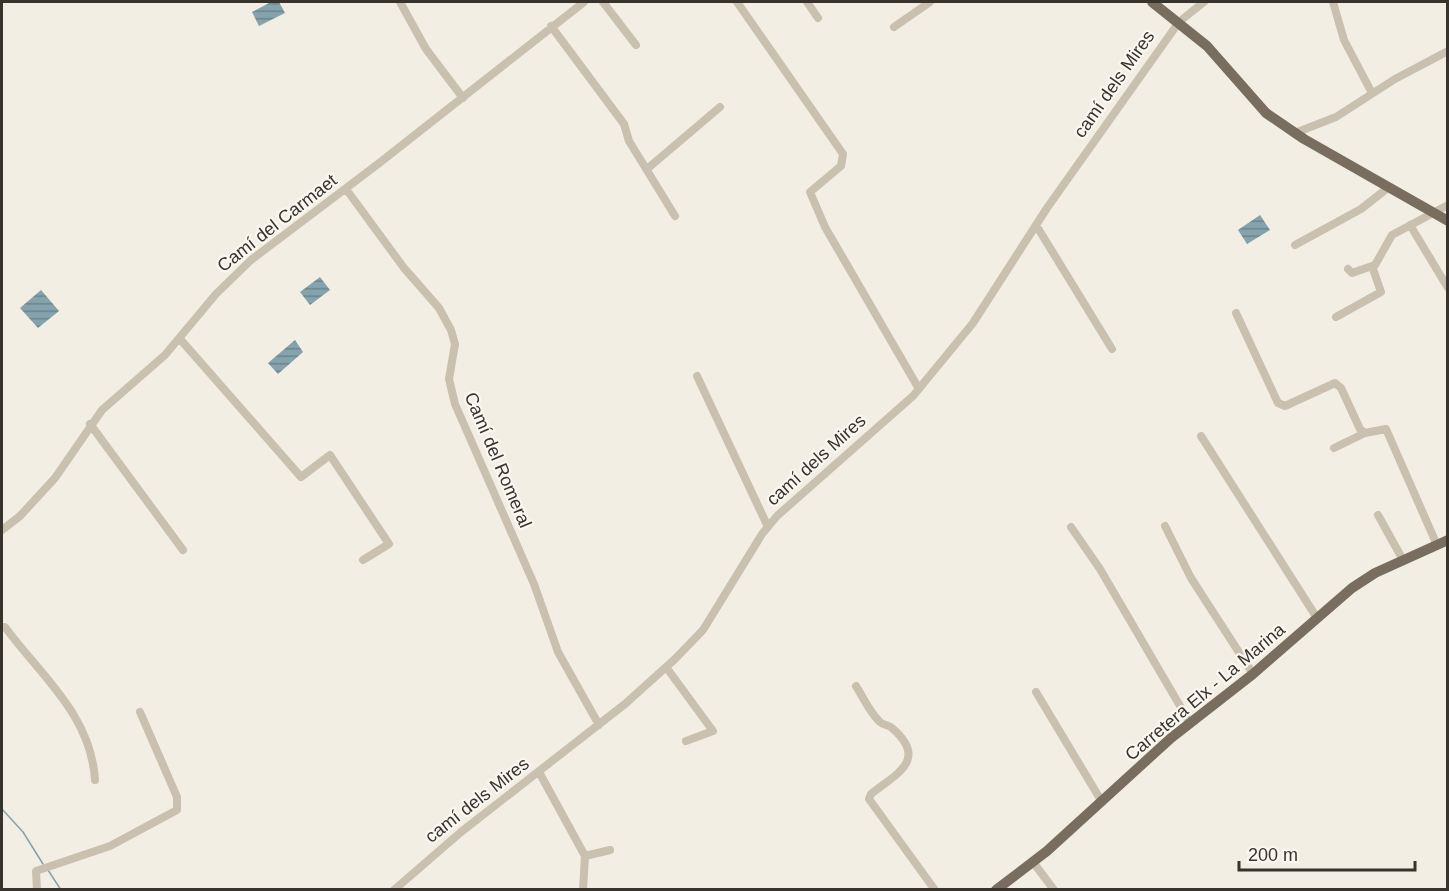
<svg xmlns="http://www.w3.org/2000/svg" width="1449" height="891" font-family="Helvetica,sans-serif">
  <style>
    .water { fill: url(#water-rules) }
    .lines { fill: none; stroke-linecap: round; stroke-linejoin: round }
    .stream { stroke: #84a3ac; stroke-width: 1.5 }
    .minor { stroke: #c9c0af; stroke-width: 8 }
    .major { stroke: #796d5f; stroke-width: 10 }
    .labels { text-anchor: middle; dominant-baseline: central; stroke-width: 4.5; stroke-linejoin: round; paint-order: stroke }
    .street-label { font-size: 18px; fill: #39332d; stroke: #f9f7ef }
  </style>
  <defs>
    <pattern id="water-rules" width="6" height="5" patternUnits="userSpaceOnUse" patternTransform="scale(1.5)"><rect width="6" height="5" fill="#84a3ac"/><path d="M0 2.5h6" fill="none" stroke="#6d858c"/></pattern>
  </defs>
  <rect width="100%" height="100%" fill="#f2eee3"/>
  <path class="water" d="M271,2H279L285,13L259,26L252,12Z
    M1260,215L1270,230L1247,244L1238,230Z
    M320,277L330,290L310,305L300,292Z
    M41,290L59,311L38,328L20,308Z
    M295,340L303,352L278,374L268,363Z"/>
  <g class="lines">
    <path class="stream" d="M2,809L23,832L43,864
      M48,870L61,890"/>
    <path class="minor" d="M400,2L426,49L463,98
      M603,2L636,45
      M737,2L843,154L841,166L810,192L825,227L919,389
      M807,2L818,18
      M1333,2L1344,40L1372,93
      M551,26L624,124L629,141L675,216
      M894,27L930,2
      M1295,133L1336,117L1395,79L1448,51
      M647,169L720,107
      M346,189L404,268L439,308L451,330L455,344L449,379L455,404L534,584L558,652L599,725
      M1036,225L1112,349
      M1410,225L1448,288
      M1295,245L1361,209L1389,187
      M1348,269L1352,273L1375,265L1392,235L1448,205
      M1236,313L1278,403L1285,406L1335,383L1341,388L1360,429L1365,433L1386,429L1437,545
      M1336,317L1381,292L1372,266
      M180,339L301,477L330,455L389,544L363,560
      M697,376L768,527
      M90,424L183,550
      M1201,436L1317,618
      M1334,448L1365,433
      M1378,515L1403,560
      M1165,526L1191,578L1253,674
      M1071,527L1100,569L1190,723
      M2,530L20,516L55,478L102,410L165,355L216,294L251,260L378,164L584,2
      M2,627H5C41,676 91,715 95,780
      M666,667L713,731L686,741
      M856,686C863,697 870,713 880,722C883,725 889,725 892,728C929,760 896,774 871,794L869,799L935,890
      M1036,692L1102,802
      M539,772L585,856L583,890
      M585,856L610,850
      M1033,862L1054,890
      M37,890L36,871L110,846L177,810V797L140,712
      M394,890L461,832L625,704L675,659L703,630L762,534L777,516L913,396L973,323L1047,208L1179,22L1204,2"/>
    <path class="major" d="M1152,2L1207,46L1266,113L1304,139L1448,221
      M996,890L1047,851L1171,738L1253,674L1352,588L1375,573L1448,540"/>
  </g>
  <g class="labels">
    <g class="street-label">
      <text transform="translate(1114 84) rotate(-55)">camí dels Mires</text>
      <text transform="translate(277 223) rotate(-38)">Camí del Carmaet</text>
      <text transform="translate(498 460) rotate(67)">Camí del Romeral</text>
      <text transform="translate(816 460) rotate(-42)">camí dels Mires</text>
      <text transform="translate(1205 692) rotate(-40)">Carretera Elx - La Marina</text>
      <text transform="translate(477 800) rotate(-38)">camí dels Mires</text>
    </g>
  </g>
  <rect width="1449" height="891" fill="none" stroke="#39332d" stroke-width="6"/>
  <path d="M1239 861v9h176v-9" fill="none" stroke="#39332d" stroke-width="3"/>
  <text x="1248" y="861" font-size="18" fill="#39332d" stroke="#f9f7ef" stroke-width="4.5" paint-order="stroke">200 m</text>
</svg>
